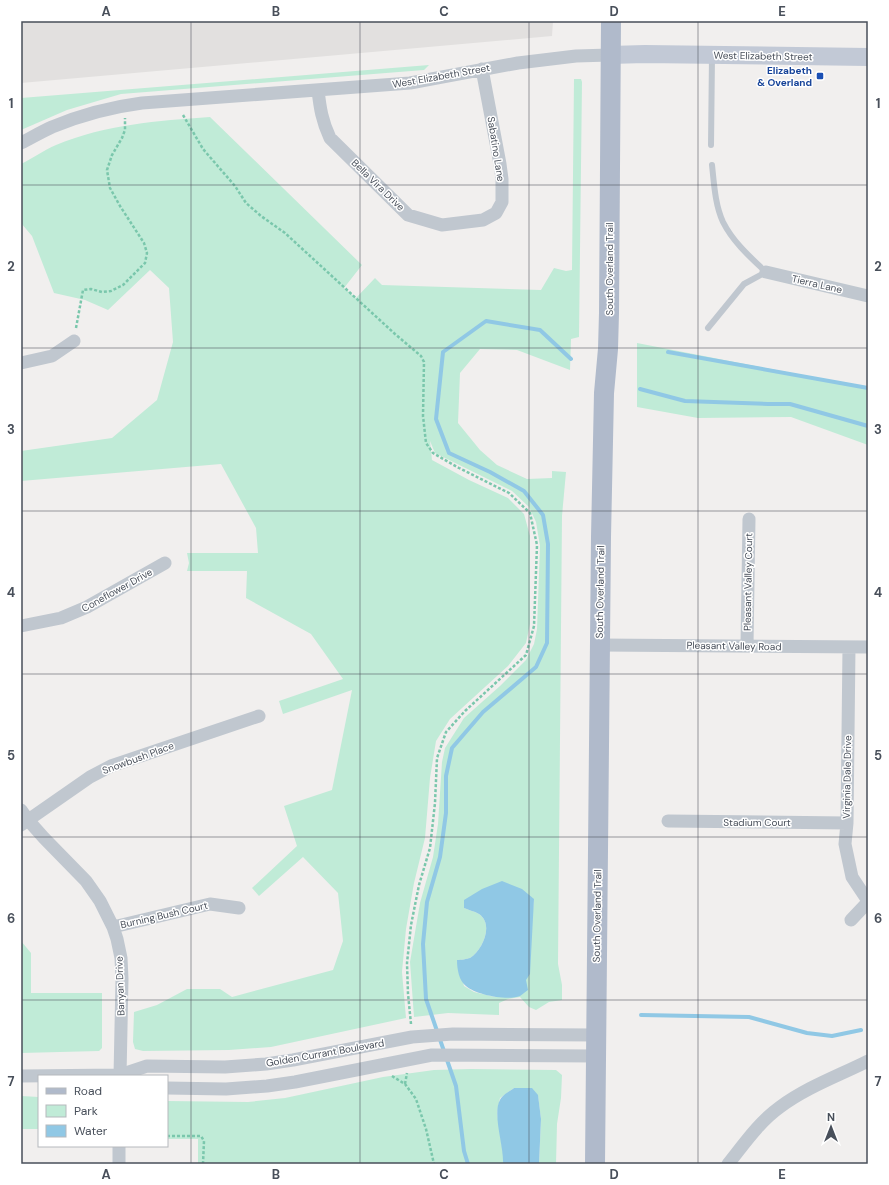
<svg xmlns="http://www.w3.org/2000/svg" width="889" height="1185" font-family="'DM Sans',sans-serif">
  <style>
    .education { fill: #e2e0df }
    .green { fill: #c0ebd7; fill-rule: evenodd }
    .water { fill: #90c8e5 }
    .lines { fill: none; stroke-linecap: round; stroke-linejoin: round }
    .stream { stroke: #90c8e5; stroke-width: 4 }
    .path { stroke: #7ac7ac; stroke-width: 2.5; stroke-dasharray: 3 2; stroke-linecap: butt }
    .service { stroke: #c0c7cf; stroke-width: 6 }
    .minor { stroke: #c0c7cf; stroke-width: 13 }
    .secondary { stroke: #c2c9d6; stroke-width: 18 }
    .primary { stroke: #b0bacb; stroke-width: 20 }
    .grid { fill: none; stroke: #484f5a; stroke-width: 1; stroke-opacity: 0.55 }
    .transit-dot { fill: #1a4fb4; stroke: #fff; stroke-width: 1.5 }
    .labels { text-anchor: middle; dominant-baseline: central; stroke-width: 3; stroke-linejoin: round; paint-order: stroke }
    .street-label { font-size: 10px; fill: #484f5a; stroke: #fff }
    .transit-label { font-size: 10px; font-weight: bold; fill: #164399; stroke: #fff; text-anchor: end }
    .neatline { fill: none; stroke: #484f5a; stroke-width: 1.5 }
    .grid-label { font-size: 13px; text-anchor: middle; font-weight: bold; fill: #484f5a }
  </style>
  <rect width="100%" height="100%" fill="#f1efee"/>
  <path class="education" d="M21,21H553L552,36L21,83Z"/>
  <path class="green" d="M429,65L424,70L121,94L67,110L21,130V98Z
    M574,79H581L582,82L579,337L571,339L570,370L517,350L480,349L460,373L458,423L480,450L497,465L527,479L552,478V471L566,472L562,516L558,964L562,985V1000L549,1002L536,1010L529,1007L520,997L508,999L499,1003V1015L448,1013L414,1017L410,962L420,903L433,857L438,824L442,762L445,748L464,718L500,686L526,660L534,644L537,629L540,546L536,522L529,507L512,491L435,453L430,441L432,460L469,480L508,498L524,514L530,536V624L526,643L508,666L450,719L436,741L430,778L425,838L414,883L406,929L402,972L406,1018L271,1047L229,1050L143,1051L135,1049L133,1042L134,1012L157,1005L187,989H220L232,997L333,970L343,941L338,893L303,857L259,896L252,888L297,846L284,806L332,790L352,690L283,714L279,701L343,679L311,634L246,598L247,571H187L189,563L187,553H258L256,528L221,464L21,481V451L112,438L157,400L173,342L169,288L150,270L108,310L85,300L54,293L32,236L21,223V164C33,158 44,150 56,145C107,124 157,121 210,117L362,265L344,288L356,298L375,278L382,285L541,290L554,268L566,271L572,270ZM534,899L526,980L495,997L474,992L464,986L457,960C461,960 467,959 470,958C483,950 494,924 479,914C474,911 468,910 464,908Z
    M637,343L868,388V445L791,417L698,418L637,407Z
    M21,941L31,953V993H102V1048L99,1051L21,1053Z
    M471,1069L556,1070L562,1075L561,1098L557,1124L556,1164H539L541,1119L538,1096L514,1088L500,1098L497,1113L503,1153V1164H198V1139H167V1101L248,1102L285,1098L383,1077L434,1070Z
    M21,1096L39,1097V1129H21Z"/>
  <path class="water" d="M502,881L522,889L534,899L530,974L526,980L528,990C525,992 523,994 520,996C508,1001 476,995 466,986C459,981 457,969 457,960C461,960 467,959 470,958C483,950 494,924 479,914C474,911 468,910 464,908V900L482,889Z
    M514,1088H532L538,1095L541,1119L539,1164H503C504,1146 492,1114 500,1100C502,1095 510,1091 514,1088Z"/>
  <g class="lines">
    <path class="stream" d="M668,352L868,388
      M640,389L685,401L768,404H790L868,426
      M641,1015L749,1017L807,1033L832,1036L861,1030
      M468,1164L464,1151L456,1086L426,999L423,944L427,902L440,857L446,813V776L452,748L483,712L536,667L547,643L548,544L543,515L524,491L490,472L449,453L436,419L443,352L486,321L540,330L571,359"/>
    <path class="path" d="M183,115L203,149L235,186L246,203L261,216L285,233L395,334L421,356L424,362L423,416L426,443L433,453L459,468L509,493L530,513L537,545L534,626L526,655L465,711L446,732L437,758L435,803L430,848L419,885L411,925L407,963L408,994L411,1024
      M76,328L83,290L91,289L102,292L111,291L123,285L145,263L147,253L144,243L120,206L110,188L107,170L112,155L122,138L125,130V118
      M392,1076L405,1084L416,1099L426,1129L434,1164
      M405,1084L407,1073
      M167,1136H201L204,1141L203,1164"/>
    <path class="service" d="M711,145L712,56
      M708,328L744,284L766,272C750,257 733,242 723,222C715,205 714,183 712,165"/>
    <path class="minor" d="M318,90C320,108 322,121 330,138L408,215L442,225L483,220L496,213L502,202V179L500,164L482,69
      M21,143C31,138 41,132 52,127C81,115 111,107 142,103L410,83L518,63L576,56L610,55
      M766,272L868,296
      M21,363L52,356L74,341
      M21,626L61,618L87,607L165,563
      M600,645L868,647
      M747,645L749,519
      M849,647L847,823L845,844L852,877L868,901
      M21,810L28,820L44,838L86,881L100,901L113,927L117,939L121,958L122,979L120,1076
      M668,821L847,823
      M21,825L90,777L111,766L259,716
      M851,920L868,902
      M113,927L210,904L239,908
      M21,1076L120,1075L147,1066L225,1067L266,1064L293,1060L412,1037L453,1034L596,1035
      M167,1088L226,1089L267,1086L295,1082L432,1055L596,1056
      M119,1146V1164
      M728,1164C744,1144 759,1122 780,1107C807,1087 838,1076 868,1061"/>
    <path class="secondary" d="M610,55L645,54L868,57"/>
    <path class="primary" d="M595,1164L601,537L604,393L608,349L609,313L611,21"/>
  </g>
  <path class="grid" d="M191,21V1164M360,21V1164M529,21V1164M698,21V1164M21,185H868M21,348H868M21,511H868M21,674H868M21,837H868M21,1000H868"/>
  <rect class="transit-dot" x="816" y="72" width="8" height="8" rx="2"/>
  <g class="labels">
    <g class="street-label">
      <text transform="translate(763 56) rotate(1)">West Elizabeth Street</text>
      <text transform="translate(441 76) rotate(-10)">West Elizabeth Street</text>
      <text transform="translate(496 149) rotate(81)">Sabatino Lane</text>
      <text transform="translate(378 185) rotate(44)">Bella Vira Drive</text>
      <text transform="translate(609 269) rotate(-90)">South Overland Trail</text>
      <text transform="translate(817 284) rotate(13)">Tierra Lane</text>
      <text transform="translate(748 582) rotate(-89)">Pleasant Valley Court</text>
      <text transform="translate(117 590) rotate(-29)">Coneflower Drive</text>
      <text transform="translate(600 592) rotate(-89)">South Overland Trail</text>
      <text transform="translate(734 646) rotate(1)">Pleasant Valley Road</text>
      <text transform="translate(138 758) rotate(-20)">Snowbush Place</text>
      <text transform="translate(847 777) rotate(-89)">Virginia Dale Drive</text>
      <text x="757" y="822">Stadium Court</text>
      <text transform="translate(164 915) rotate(-13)">Burning Bush Court</text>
      <text transform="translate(597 916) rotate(-89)">South Overland Trail</text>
      <text transform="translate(120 986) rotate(-92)">Banyan Drive</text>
      <text transform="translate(325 1053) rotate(-10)">Golden Currant Boulevard</text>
    </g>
    <g class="transit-label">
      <text x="812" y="70">Elizabeth<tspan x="812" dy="12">&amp; Overland</tspan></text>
    </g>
  </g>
  <rect width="889" height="1185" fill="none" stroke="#ffffff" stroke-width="44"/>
  <rect x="38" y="1075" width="130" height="72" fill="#ffffff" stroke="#b6b9bd"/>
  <rect x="46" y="1088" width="20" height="6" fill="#b0bacb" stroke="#b6b9bd"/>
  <text x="74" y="1095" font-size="12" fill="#484f5a">Road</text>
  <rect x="46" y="1105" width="20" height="12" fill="#c0ebd7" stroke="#b6b9bd"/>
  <text x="74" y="1115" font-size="12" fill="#484f5a">Park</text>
  <rect x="46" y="1125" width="20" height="12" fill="#90c8e5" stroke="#b6b9bd"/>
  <text x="74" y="1135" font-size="12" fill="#484f5a">Water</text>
  <g transform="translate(831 1127)" stroke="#ffffff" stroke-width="3" paint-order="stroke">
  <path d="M0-3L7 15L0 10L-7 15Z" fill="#484f5a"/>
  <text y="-6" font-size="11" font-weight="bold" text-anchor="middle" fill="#484f5a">N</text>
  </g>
  <rect x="22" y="22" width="845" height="1141" class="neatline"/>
  <g class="grid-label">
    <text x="106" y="16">A</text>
    <text x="276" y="16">B</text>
    <text x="444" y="16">C</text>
    <text x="614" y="16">D</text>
    <text x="782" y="16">E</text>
    <text x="11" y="108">1</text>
    <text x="878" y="108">1</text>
    <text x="11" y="271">2</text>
    <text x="878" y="271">2</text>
    <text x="11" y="434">3</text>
    <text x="878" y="434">3</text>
    <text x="11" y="597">4</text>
    <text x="878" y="597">4</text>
    <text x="11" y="760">5</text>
    <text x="878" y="760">5</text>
    <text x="11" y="923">6</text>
    <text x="878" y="923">6</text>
    <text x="11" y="1086">7</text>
    <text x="878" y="1086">7</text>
    <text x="106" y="1179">A</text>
    <text x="276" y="1179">B</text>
    <text x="444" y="1179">C</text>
    <text x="614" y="1179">D</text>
    <text x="782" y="1179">E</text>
  </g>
</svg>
